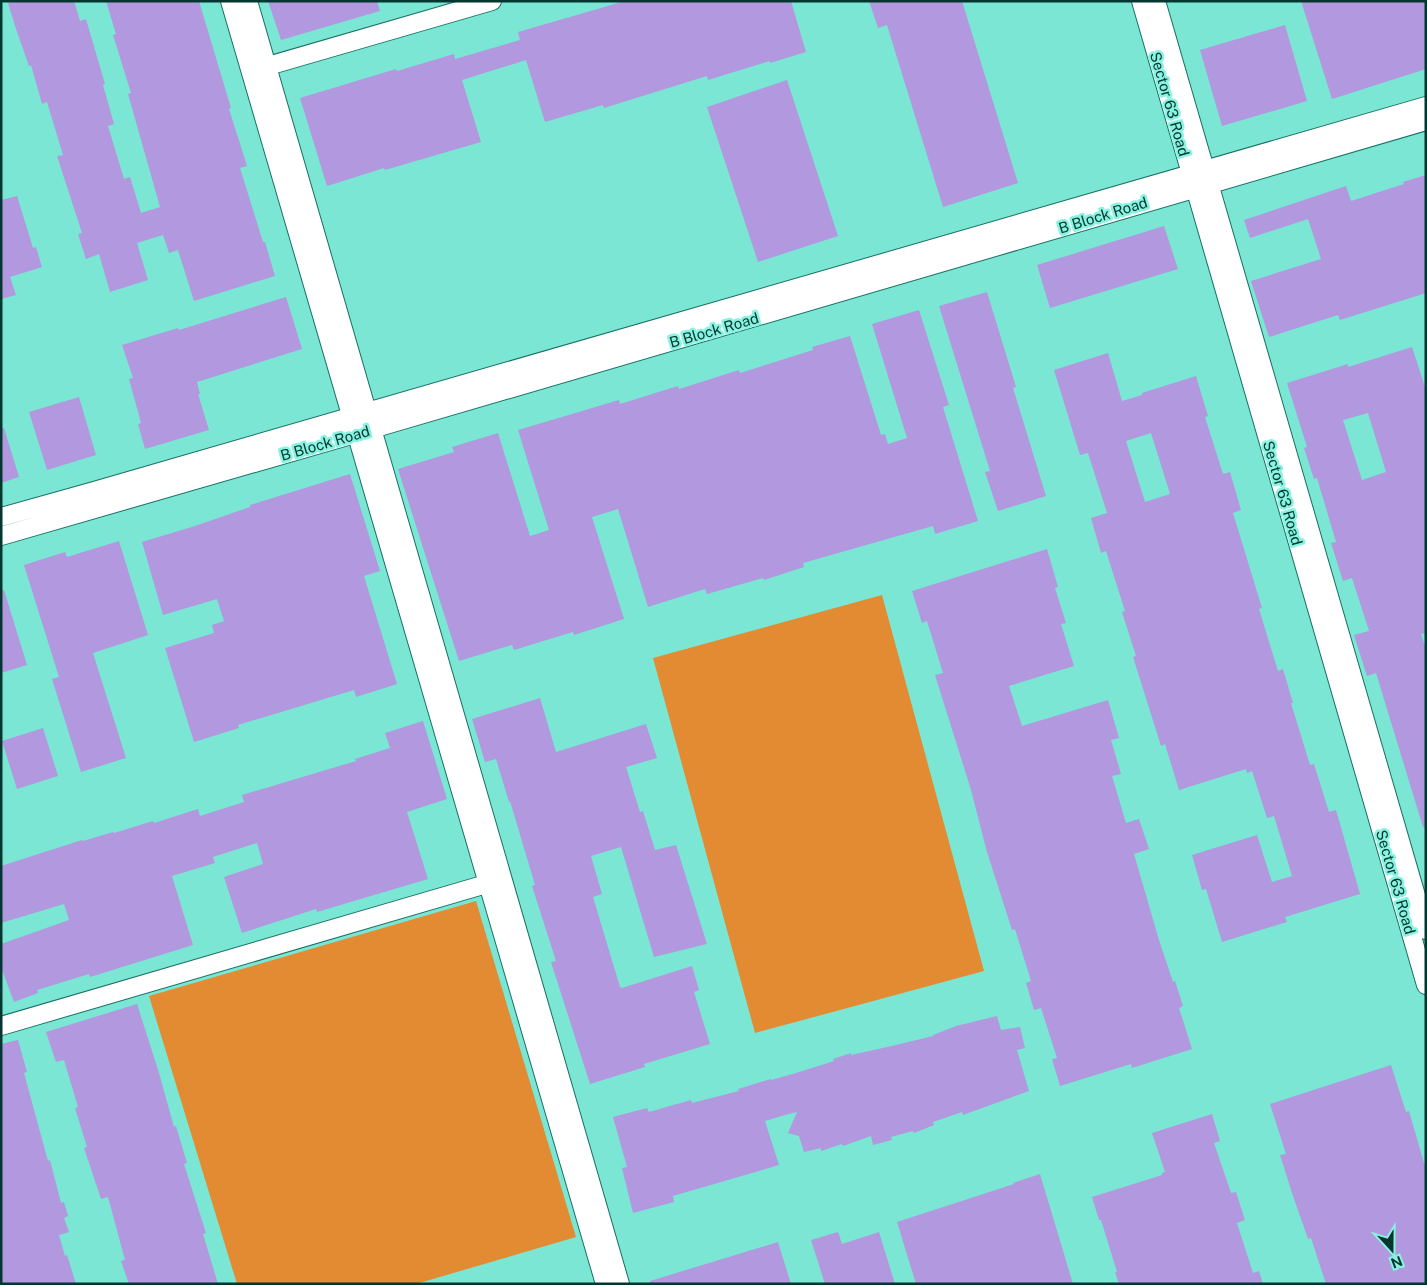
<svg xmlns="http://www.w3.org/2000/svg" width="1427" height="1285" font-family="'Public Sans',sans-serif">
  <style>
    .green { fill: #e38b32 }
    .building { fill: #b298de; fill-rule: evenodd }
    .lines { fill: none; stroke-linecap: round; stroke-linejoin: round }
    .minor-casing { stroke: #167064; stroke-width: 20 }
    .minor { stroke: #fff; stroke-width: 18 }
    .labels { text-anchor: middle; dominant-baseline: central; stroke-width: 5; stroke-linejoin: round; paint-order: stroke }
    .street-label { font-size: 15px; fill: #043630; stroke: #89f3e1 }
  </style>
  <rect width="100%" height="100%" fill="#7be6d4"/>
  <path class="green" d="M882,595L984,971L755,1033L653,658Z
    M476,901L576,1237L416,1284H237L149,996Z"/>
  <path class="building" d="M14,1H74L80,21L86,19L105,84L103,85L114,124L108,126L124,179L130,177L141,213L160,207L128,94L131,93L113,35L116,34L106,1H199L231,108L229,109L247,166L240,168L263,242H265L275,276L194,301L178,250L169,253L163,235L137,243L148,280L110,292L99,254L86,259L78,234L82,233L57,156L63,155L47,102L42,104L31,65L29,66L16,29L8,3Z
    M268,1H377L380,11L281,40Z
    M625,1H791L806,52L770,63V61L708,80L707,76L604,108L603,105L545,122L526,60L462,80L481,142L385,170L384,168L327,186L300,98L396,69L397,71L454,54L455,59L520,40L518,32Z
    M869,1H962L1018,183L943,207L887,25L878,28Z
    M1301,1H1426V69L1332,99Z
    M1285,25L1307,101L1222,126L1200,50Z
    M787,80L838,236L758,262L707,107Z
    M1426,175V293L1340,320L1338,315L1269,337L1251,281L1321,259L1308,219L1250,238L1244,220L1346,186L1351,201L1404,184L1403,182Z
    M17,196L33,248L36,247L42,267L10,277L16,295L1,299V200Z
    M1164,226L1178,269L1050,308L1037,265Z
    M987,292L1016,387L1013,388L1046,496L998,511L985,472L990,471L939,306Z
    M286,297L302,349L197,382L200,394H198L209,430L145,449L138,424L141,423L129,379L133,378L122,345L178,328L179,330Z
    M919,310L949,405L943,407L978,521L935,534L933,526L803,563L804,567L764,580L763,578L707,594L705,589L648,607L618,509L592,517L624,619L574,635L573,632L514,650L512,645L459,661L398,469L454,452L452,447L498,433L530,536L549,530L518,430L619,400L620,404L678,386L679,389L739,370L740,373L813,350L812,347L850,336L881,435L885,434L888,444L907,438L872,324Z
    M1412,347L1426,390V633L1421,634L1426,649V827H1423L1376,673L1367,676L1354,635L1369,631L1352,578L1343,581L1331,543L1336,542L1317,478L1314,479L1304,448L1307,447L1287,383L1348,364V367ZM1368,413L1386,472L1362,480L1343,420Z
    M1108,353L1122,401L1142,395V393L1196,376L1208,416L1205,417L1223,474L1230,472L1241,510L1233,513L1262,608L1259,609L1278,671L1283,669L1293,703H1291L1310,765L1314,764L1329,812L1336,810L1360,894L1285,917L1287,922L1222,942L1206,889L1202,890L1192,855L1257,835L1272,882L1292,876L1274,816L1267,818L1252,771L1247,773L1246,769L1179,790L1165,744L1161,746L1133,657L1136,656L1122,612L1125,611L1106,551L1101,553L1091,518L1107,513L1088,453L1080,455L1054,370ZM1151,433L1170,494L1145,502L1126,441Z
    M79,397L96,455L47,470L29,412Z
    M1,428H4L19,477L1,483Z
    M350,474L380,571L364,576L397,684L356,697L354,690L238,725L239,728L194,742L165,648L214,633L212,625L224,621L217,599L163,615L142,542L195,526L250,507V505Z
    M119,541L148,635L93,653L126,758L81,772L52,679L59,677L24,565L65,552L67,557Z
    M1047,549L1058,587L1055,588L1066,623L1061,624L1074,666L1009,686L1022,726L1108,700L1119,738L1111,740L1121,774L1112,776L1126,823L1139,819L1149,849L1134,854L1159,940L1173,982L1175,981L1183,1006L1179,1008L1192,1049L1132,1068L1131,1064L1060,1086L1052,1059L1057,1058L1041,1008L1034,1010L1026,983L1031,981L1015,929L1012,930L987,852L971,790L935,675L943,673L927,621L922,623L912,591Z
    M1,590H4L27,665L1,673Z
    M540,698L556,752L646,724L657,758L626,767L640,812L643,811L655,850L676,845L707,944L654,957L621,847L591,856L602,894L593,897L620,987L622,988L692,966L699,990L694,992L710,1044L644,1064L645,1067L590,1084L551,962L556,961L532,886L535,885L510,801L509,802L496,759L485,762L472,719Z
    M423,721L447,799L407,812L428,879L317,912L316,909L242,933L224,877L263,864L257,843L213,857L215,863L172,876L193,945L90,977L89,974L37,990L38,993L14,1002L1,967V944L69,920L64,904L1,923V866L82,840L83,841L113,832L114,833L153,821L154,823L198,809L200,816L244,802L242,795L356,761L355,759L390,748L385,733Z
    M43,728L58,776L17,789L2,741Z
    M137,1004L159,1073L174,1127L176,1126L187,1163L184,1164L206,1233L203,1234L218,1284H129L121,1261L125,1260L108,1197L101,1199L84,1148L87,1147L75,1108L78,1107L64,1060L56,1062L46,1032Z
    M997,1016L1001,1030L1020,1027L1025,1048L1017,1050L1029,1091L963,1115L962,1112L933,1122L934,1125L914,1133L913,1131L891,1137L892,1140L873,1145L871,1136L843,1146L842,1144L821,1151V1148L804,1152L799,1136L788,1133L797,1112L785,1115L765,1121L779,1165L673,1196L674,1202L633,1213L622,1168L627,1167L613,1117L647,1108L649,1112L691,1100L692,1103L739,1091L738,1089L771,1079V1080L796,1073L834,1061L833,1059L851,1053V1055L896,1045L933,1036V1035L956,1026Z
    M18,1040L27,1072L24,1073L48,1161L50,1160L61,1203L64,1202L68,1216L64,1218L69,1232L59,1235L65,1256L67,1255L76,1284H1V1044Z
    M1391,1065L1406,1112L1409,1111L1426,1170V1284H1326L1311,1238L1308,1239L1292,1193L1280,1155L1286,1154L1270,1104Z
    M1212,1114L1220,1141L1214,1143L1231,1193L1236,1192L1245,1220L1237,1223L1253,1273L1259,1271L1263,1284H1119L1115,1272H1117L1101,1220H1099L1092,1197L1162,1175V1173L1165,1172L1152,1133Z
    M1040,1174L1073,1284H916L897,1222L1014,1184L1013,1183Z
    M838,1232L842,1244L879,1232L895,1284H825L811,1240Z
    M778,1242L791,1284H650V1281Z"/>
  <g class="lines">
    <defs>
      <path id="minor" d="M230,1L605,1284
        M248,1L620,1284
        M1141,1L1426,985
        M1156,1L1426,930
        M254,70L492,1
        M1,517C477,384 951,244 1426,106
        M1,536L372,429L1426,121
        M1,1026L500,880"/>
    </defs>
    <use href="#minor" class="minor-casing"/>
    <use href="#minor" class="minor"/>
  </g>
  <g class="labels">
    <g class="street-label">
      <text transform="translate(1170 104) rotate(74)">Sector 63 Road</text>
      <text transform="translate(1103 215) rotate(-17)">B Block Road</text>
      <text transform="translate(714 330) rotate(-16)">B Block Road</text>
      <text transform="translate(325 443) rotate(-16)">B Block Road</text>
      <text transform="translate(1283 493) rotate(74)">Sector 63 Road</text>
      <text transform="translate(1396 882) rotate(74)">Sector 63 Road</text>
    </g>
  </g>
  <rect width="1427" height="1285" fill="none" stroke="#043630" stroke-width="5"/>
  <g transform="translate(1392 1250) rotate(159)" stroke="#89f3e1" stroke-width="4" paint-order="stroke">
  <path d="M0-4L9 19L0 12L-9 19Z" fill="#043630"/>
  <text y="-8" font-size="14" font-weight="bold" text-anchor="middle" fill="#043630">N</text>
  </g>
</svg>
